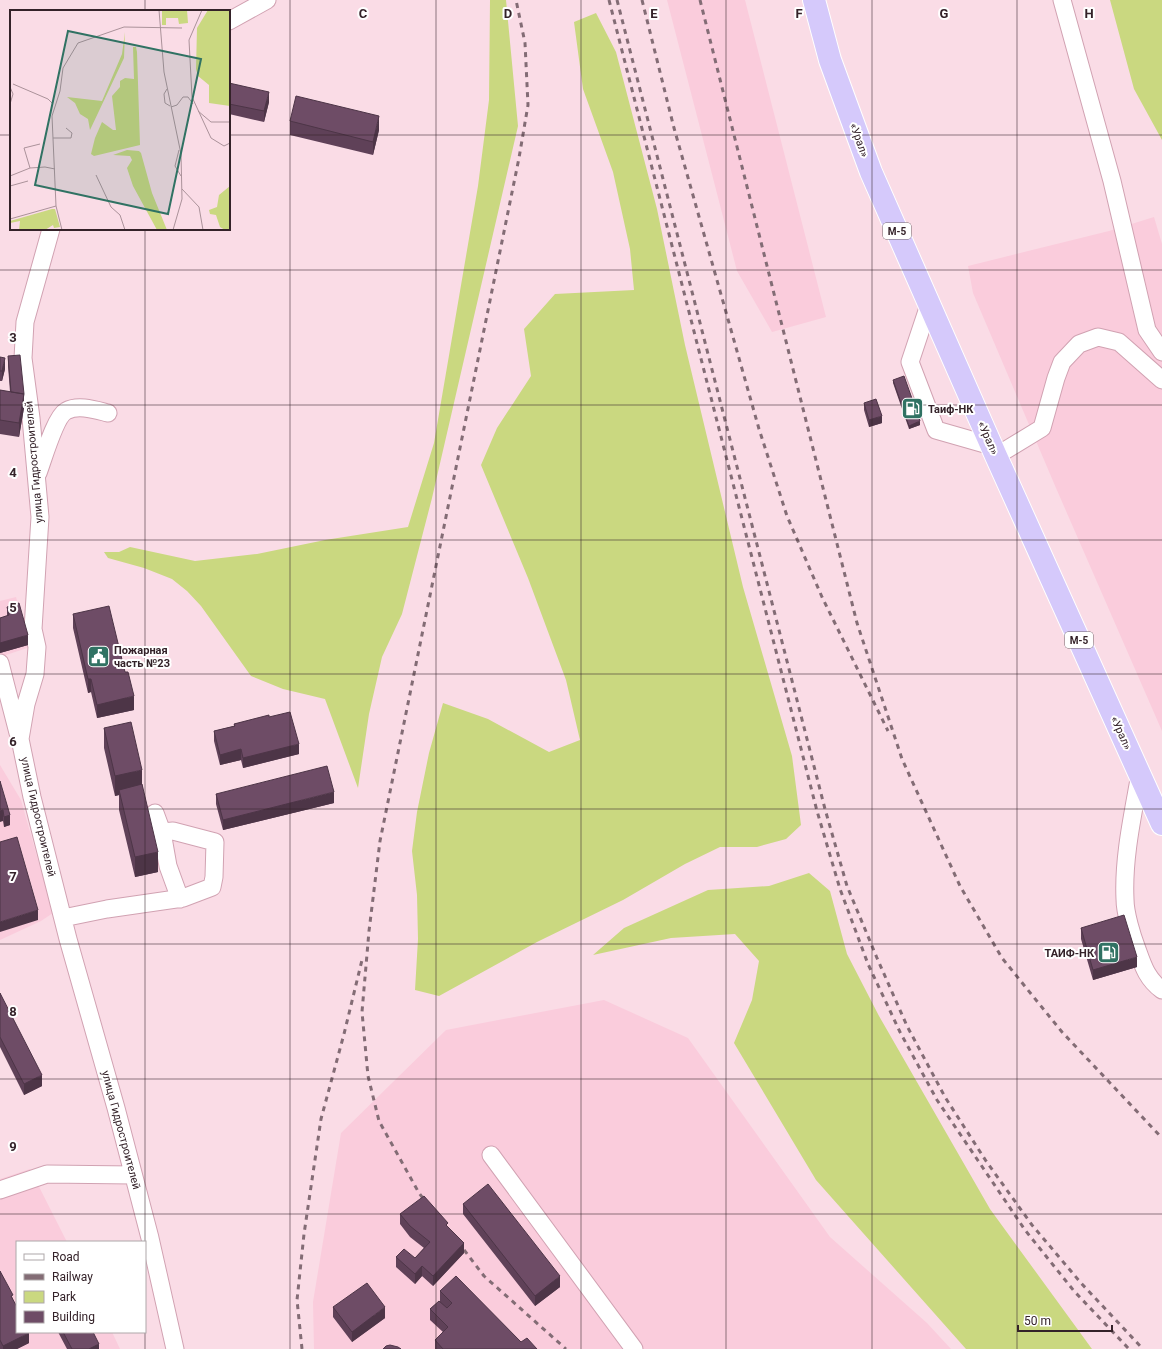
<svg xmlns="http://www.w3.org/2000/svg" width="1162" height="1349" font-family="Roboto,sans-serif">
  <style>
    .built { fill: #faccdc }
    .green { fill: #cad880 }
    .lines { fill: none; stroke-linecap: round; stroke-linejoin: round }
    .minor-casing { stroke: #d1a2b2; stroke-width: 19 }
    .highway-casing { stroke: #fff; stroke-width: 24 }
    .minor { stroke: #fff; stroke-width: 17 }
    .highway { stroke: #d5c9fb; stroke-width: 22 }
    .rail { stroke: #836c75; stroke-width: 3; stroke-dasharray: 5 5; stroke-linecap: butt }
    .wall { fill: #5f4158 }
    .shaded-wall { fill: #4d3547 }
    .building { fill: #6e4c66; stroke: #4d3547 }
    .grid { fill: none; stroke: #342229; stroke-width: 1; stroke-opacity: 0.55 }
    .labels { text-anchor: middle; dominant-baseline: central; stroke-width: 4; stroke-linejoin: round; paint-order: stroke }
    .shield { fill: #fff; stroke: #716469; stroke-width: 1 }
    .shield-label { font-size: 10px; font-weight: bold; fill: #342229 }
    .street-label { font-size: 11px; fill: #342229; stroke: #fff }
    .poi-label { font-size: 11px; font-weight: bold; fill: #342229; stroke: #fff; text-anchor: start }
    .inset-road { fill: none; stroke: #ab929a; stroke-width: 1 }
    .view { fill: #307263; fill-opacity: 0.15; stroke: #307263; stroke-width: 2 }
    .inset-edge { fill: none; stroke: #342229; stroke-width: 2 }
    .grid-label { font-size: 13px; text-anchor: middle; font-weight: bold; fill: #342229; stroke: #fff; stroke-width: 4; stroke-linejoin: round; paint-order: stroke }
  </style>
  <rect width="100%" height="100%" fill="#fadce6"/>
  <path class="built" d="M667,0H745L826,317L772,332L737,271Z
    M1154,217L1162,244V731L1056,488L973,293L968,266L1109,231Z
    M16,597L30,647L0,657V601Z
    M0,765L21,800L53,913L41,921L0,940Z
    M604,1000L688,1038L830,1237L927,1323L951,1349H314L313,1302L341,1133L446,1030Z
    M30,1169L67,1242H17V1332H112L120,1349H0V1179Z"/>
  <path class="green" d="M490,0H506L518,126L432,498L402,614L382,657L369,714L358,788L325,699L283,689L251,676L201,606L187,591L172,579L144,568L108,558L104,552H119L130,547L195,561L257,554L325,540L408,527L434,443L478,186L489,100Z
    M1110,0H1162V140L1134,89Z
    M596,13L616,52L657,209L685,345L743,587L792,756L801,825L786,839L757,847H720L685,864L623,900L537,942L439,996L415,990L418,939L417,895L412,851L417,812L429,753L443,703L488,719L549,752L580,740L566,680L528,578L481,465L497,428L531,376L524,329L555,294L634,290L630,249L613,172L583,89L574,22Z
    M809,873L830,891L847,954L879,1016L990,1209L1092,1349H966L816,1180L734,1043L752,1000L759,961L735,934L671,938L593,955L624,928L708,890L769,886Z"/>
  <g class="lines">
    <defs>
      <path id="minor" d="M1062,0L1112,181L1147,330L1162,352
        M229,21L267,0
        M51,229L25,322L23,358L31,418L40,517L33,629L37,647L35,674L26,704L20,739L32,797L68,939L116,1108L150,1238L175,1349
        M929,305L910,362L936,430L992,446
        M996,456L1042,428L1056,378L1062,362L1079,344L1098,337L1119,342L1162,380
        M38,473C43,460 55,417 66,411C78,404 96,410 108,413
        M0,663L18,733
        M1140,774C1133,814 1123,858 1125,899C1125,913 1132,936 1137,949C1143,966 1147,979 1162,990
        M162,832L168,866L180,899
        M63,918L107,909L183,898L212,887L214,877L215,842L173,831L162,832L155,813
        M491,1155L634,1349
        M0,1190L47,1174L133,1175"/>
      <path id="highway" d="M814,0L830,60L871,172L996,456L1162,824"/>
    </defs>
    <use href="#minor" class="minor-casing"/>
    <use href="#highway" class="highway-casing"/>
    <use href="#minor" class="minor"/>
    <use href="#highway" class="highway"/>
    <path class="rail" d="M609,0L817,811L840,889L868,964L900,1032L937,1100L1025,1230L1074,1291L1129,1349
      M617,0L825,809L847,886L877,958L907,1026L945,1097L986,1161L1032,1225L1081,1283L1143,1349
      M642,0L674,128L759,429L787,516L822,597L888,731
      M700,0L857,623L902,759L960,886L1002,958L1062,1032L1162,1138
      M429,1206L419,1193L379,1121L368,1076L362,1012L369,931L380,841L519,158L528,105L525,43L516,0
      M458,1242L484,1276L566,1349
      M302,1349L297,1300L304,1234L321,1119L344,1034L362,960"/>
  </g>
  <path class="wall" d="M229,83L269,102L264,122L229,114Z
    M290,121L379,130L373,155L290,135Z
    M8,356L24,394V408L19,437L0,434V390L10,392L8,366Z
    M0,357L5,369L2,381H0Z
    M893,380L920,425L909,429L893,383Z
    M864,403L882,423L869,427L864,410Z
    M7,607L28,645L0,653V618L7,616Z
    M73,614L134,710L97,718L91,692L88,693L73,628Z
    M269,717L299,754L243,768L241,760L220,765L214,741V731L234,726V724Z
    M104,728L142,784L158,872L135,877L119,810V795L115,796L104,748Z
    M0,781L10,825L4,827L3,821Z
    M216,794L334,803L223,830L216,804Z
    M1081,928L1137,967L1093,980L1081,939Z
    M0,993L42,1086L24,1095L0,1047Z
    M463,1204L560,1287L535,1306L463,1214Z
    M400,1214L448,1227L464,1253L433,1286L422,1276L415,1284L396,1267V1257L415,1258L424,1248L410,1237L400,1224Z
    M0,1271L13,1299L17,1332L29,1343L17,1349H0Z
    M440,1291L521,1342L537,1349H435V1340L443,1332L430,1320V1309L440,1301Z
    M333,1307L385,1318L352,1342L333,1317Z
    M58,1332H93L99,1349H67Z"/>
  <path class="shaded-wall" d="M269,92V102L264,122V111Z
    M379,116V130L373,155V142Z
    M5,358V369L2,381V371Z
    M24,394V408L19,437V423Z
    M882,416V423L869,427V420Z
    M920,421V425L909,429V426Z
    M28,635V645L0,653V643Z
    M88,679H91V692L88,693Z
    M134,696V710L97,718V705Z
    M299,744V754L243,768V758Z
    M241,749V760L220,765V755Z
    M142,770V790H119V795L115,796V776Z
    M334,792V803L223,830V820Z
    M3,810V821L0,822V811Z
    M10,815V825L4,827V817Z
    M158,852V872L135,877V857Z
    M38,910V920L0,932V922Z
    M1137,957V967L1093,980V970Z
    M42,1075V1086L24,1095V1084Z
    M464,1243V1253L433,1286V1276Z
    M422,1266V1276L415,1284V1274Z
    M560,1276V1287L535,1306V1296Z
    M385,1307V1318L352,1342V1332Z
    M29,1333V1343L17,1349H3V1346Z
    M99,1344V1349H89Z"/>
  <path class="building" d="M229,83L269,92L264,111L229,104Z
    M296,96L379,116L373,142L290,121Z
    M20,355L24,394L11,392L8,356Z
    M0,357L5,358L2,371H0Z
    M904,376L920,421L909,426L893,380Z
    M0,390L24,394L19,423L0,420Z
    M876,399L882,416L869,420L864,403Z
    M19,603L28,635L0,643V618L9,615L7,607Z
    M109,606L125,672H128L134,696L97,705L91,679H88L73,614Z
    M290,712L299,744L243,758L241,749L220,755L214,731L235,726L234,724L269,715V717Z
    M131,722L142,770L115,776L104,728Z
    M327,766L334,792L223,820L216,794Z
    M0,781L10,815L4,817L3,810L0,811Z
    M142,784L158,852L135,857L119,790Z
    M17,837L38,910L0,922V842Z
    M1124,915L1137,957L1093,970L1081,928Z
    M0,993L42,1075L24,1084L0,1037Z
    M488,1184L560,1276L535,1296L463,1204Z
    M424,1196L448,1223L446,1225L464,1243L433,1276L422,1266L415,1274L396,1257L404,1249L415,1258L430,1242L410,1226L400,1214Z
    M0,1271L13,1295L11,1296L17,1307V1332H28L29,1333L3,1346L0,1340Z
    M456,1276L521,1342L527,1338L537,1349H443L435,1340L448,1327L430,1309L439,1301L447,1308L452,1303L440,1291Z
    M367,1283L385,1307L352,1332L333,1307Z
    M63,1332H93L99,1344L89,1349H72Z
    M390,1345L398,1347L401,1349H383L386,1346Z"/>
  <path class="grid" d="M145,0V11M290,0V1349M436,0V1349M581,0V1349M726,0V1349M872,0V1349M1017,0V1349M0,135H11M229,135H1162M145,229V1349M0,270H1162M0,405H1162M0,540H1162M0,674H1162M0,809H1162M0,944H1162M0,1079H1162M0,1214H1162"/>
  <defs>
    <symbol id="fuel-square" viewBox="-11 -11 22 22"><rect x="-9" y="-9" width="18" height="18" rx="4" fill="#307263" stroke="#fff"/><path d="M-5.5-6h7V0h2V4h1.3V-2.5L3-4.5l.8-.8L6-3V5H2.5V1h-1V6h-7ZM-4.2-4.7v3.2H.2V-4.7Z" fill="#fff"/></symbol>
    <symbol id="civic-square" viewBox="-11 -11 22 22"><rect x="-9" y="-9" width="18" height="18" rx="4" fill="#307263" stroke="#fff"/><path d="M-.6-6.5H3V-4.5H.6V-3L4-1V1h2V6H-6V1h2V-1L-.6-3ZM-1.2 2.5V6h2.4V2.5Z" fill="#fff"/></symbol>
  </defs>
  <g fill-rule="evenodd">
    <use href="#fuel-square" x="900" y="396" width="25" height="25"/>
    <use href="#civic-square" x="86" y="644" width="25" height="25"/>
    <use href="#fuel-square" x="1096" y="940" width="25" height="25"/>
  </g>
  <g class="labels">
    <g class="shield">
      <rect x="883" y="223" width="28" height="16" rx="3"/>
      <rect x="1065" y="632" width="28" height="16" rx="3"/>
    </g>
    <g class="shield-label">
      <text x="897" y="231">М-5</text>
      <text x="1079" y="640">М-5</text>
    </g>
    <g class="street-label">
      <text transform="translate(859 140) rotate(70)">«Урал»</text>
      <text transform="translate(988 438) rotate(66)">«Урал»</text>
      <text transform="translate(34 462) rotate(-95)">улица Гидростроителей</text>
      <text transform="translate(1121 733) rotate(66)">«Урал»</text>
      <text transform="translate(38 817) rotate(77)">улица Гидростроителей</text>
      <text transform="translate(121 1130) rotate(75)">улица Гидростроителей</text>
    </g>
    <g class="poi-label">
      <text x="928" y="409">Таиф-НК</text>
      <text x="114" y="650">Пожарная<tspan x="114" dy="13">часть №23</tspan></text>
      <text x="1094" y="953" text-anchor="end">ТАИФ-НК</text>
    </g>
  </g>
  <g transform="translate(10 10)">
    <rect width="220" height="220" fill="#fadce6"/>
    <path d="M152,0H177L178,13L169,14L168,8H156V15H152ZM198,0H220V96L199,93V75L188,66L186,59L187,18ZM115,22L114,48L80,120L78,109L70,104L65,93L57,87L92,91L112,44ZM123,37H126L127,42L130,135L84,146L81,144L85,128L92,112L103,120H106L102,86L110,77V71L115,68L124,69ZM117,140L129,141L131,143L142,183L157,220H147L123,176L117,158L122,150L120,146L103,145ZM220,176V220H215L210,217L206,205L200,204L199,200L207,197L209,185ZM42,199H45L50,217L44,218L43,215L35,220H9L10,211L0,213V211Z" fill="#cad880"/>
    <path class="inset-road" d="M149,0L154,62L171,144L172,189L163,220M192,0L179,30L182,87L201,128L214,136L220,133M3,74L38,89L42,93M0,77L3,84L0,94M157,79L154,84L155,93L160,96M161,97L167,95L173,87H178L183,94M188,101L201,112H220M43,128H61L62,123L56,118M169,140L165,156L171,166M20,158L14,138L30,134M86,165L101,197L110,205L115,220M0,166L20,158L35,157L45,159M0,176L18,171M172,179L189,197L193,220M0,209L46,196M52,220L46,196L42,106L50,81L53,58L68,33L114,17L172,18"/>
    <path class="view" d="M58,21L191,49L158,204L25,175Z"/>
    <rect width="220" height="220" class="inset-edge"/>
  </g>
  <g class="grid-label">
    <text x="363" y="18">C</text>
    <text x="508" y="18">D</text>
    <text x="654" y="18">E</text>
    <text x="799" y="18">F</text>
    <text x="944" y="18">G</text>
    <text x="1089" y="18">H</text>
    <text x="13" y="342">3</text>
    <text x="13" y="477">4</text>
    <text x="13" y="612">5</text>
    <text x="13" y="746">6</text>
    <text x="13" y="881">7</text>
    <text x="13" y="1016">8</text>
    <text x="13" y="1151">9</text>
  </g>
  <rect x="16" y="1241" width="130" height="92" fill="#ffffff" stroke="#aea7a9"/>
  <rect x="24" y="1254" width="20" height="6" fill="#ffffff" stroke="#aea7a9"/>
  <text x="52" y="1261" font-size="12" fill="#342229">Road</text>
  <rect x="24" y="1274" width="20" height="6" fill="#836c75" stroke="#aea7a9"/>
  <text x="52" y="1281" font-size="12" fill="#342229">Railway</text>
  <rect x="24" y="1291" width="20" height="12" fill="#cad880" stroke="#aea7a9"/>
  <text x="52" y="1301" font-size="12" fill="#342229">Park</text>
  <rect x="24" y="1311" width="20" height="12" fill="#6e4c66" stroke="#aea7a9"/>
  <text x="52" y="1321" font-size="12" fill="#342229">Building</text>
  <path d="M1018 1325v6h94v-6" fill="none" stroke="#342229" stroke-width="2"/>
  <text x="1024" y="1325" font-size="12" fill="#342229" stroke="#ffffff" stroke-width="3" paint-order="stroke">50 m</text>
</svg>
